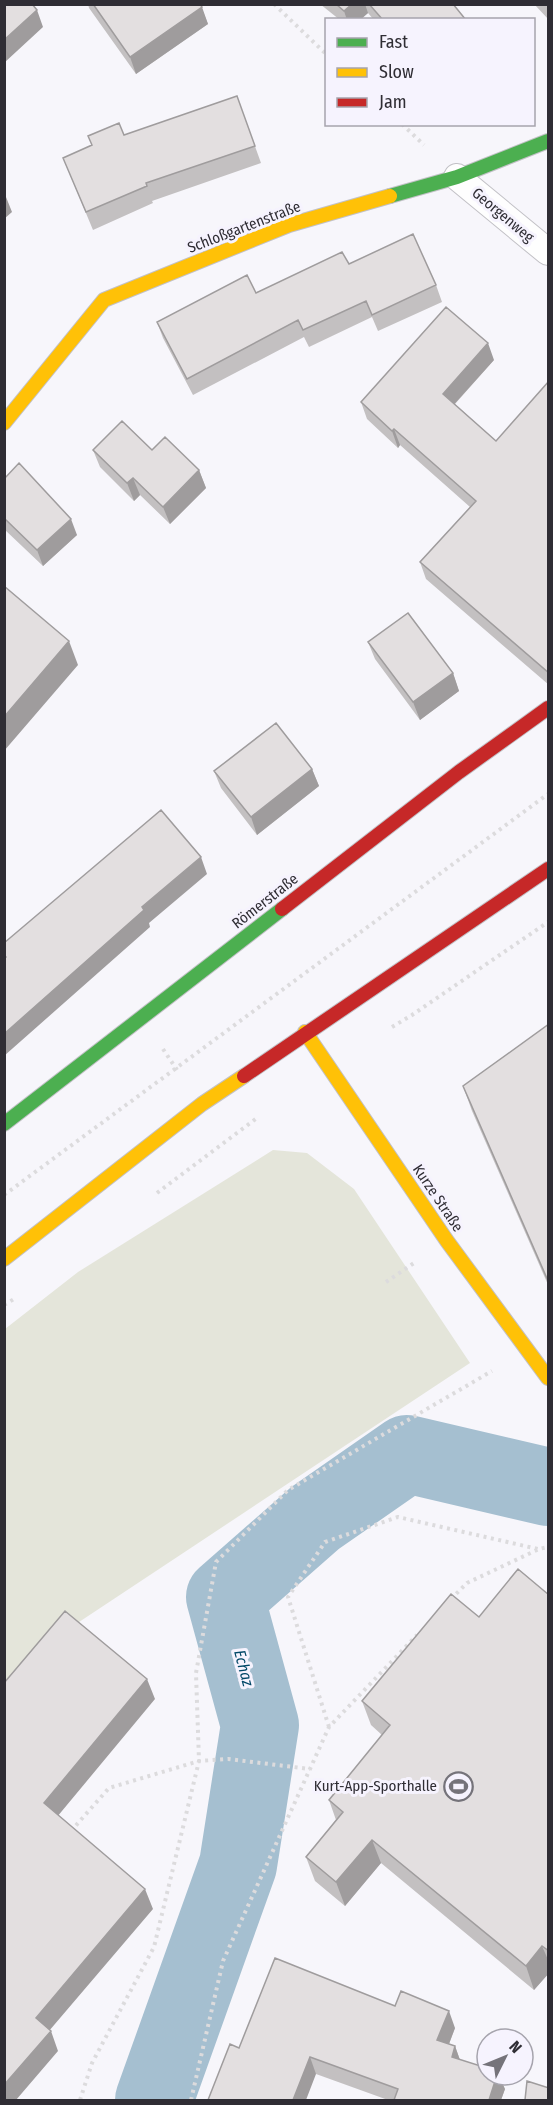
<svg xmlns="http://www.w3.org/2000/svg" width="553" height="2105" font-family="'Fira Sans Condensed',sans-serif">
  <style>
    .green { fill: #e4e5da }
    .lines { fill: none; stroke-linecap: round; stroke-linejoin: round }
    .river { stroke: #a5bfd0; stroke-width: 78 }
    .lane-casing { stroke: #c2c1c6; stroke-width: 28 }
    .fast-casing { stroke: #c2c1c6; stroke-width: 16 }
    .slow-casing { stroke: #c2c1c6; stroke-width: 16 }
    .jam-casing { stroke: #c2c1c6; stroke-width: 16 }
    .path { stroke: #dcdbdd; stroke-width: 4; stroke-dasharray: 3 4.5; stroke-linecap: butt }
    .lane { stroke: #fefefe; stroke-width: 26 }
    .fast { stroke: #4caf50; stroke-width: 14 }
    .slow { stroke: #ffc107; stroke-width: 14 }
    .jam { stroke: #c62828; stroke-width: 14 }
    .wall { fill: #c3c0c1 }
    .shaded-wall { fill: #9f9c9d }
    .building { fill: #e3dfe0; stroke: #9f9c9d; stroke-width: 1.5 }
    .labels { text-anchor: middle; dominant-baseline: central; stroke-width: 6; stroke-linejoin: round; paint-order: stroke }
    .street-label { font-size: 15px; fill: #2f2d34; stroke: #f6f3fe }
    .poi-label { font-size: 15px; fill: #2f2d34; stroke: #f6f3fe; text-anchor: end }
    .water-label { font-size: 16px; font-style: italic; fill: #004767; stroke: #f6f3fe }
  </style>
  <rect width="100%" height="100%" fill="#f7f6fb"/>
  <path class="green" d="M273,1150L307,1153L354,1189L470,1363L70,1628L5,1699V1329L78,1272Z"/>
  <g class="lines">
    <path class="river" d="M154,2100L238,1865L260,1725L225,1597L315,1518L407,1454L548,1487"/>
    <defs>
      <path id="lane" d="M457,177L548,252"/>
      <path id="fast" d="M390,196L457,177L548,141
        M4,1124L282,909"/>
      <path id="slow" d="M4,423L104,300L289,225L390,196
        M305,1032L447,1241L548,1378
        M4,1259L202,1104L244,1076"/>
      <path id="jam" d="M282,909L459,772L548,708
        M244,1076L548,869"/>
    </defs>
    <use href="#lane" class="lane-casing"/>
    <use href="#fast" class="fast-casing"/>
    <use href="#slow" class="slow-casing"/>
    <use href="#jam" class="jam-casing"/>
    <path class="path" d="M274,4L326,54
      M402,124L424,145
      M392,1027L412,1015L548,922
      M163,1049L177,1070
      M157,1193L257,1118
      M4,1195L548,794
      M386,1282L414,1263
      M4,1305L14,1299
      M451,1599L467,1583L539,1549L548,1547
      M329,1727L288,1597L325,1542L398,1517L538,1549
      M71,1831L109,1788L199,1761L228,1759L310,1769
      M80,2100L92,2063L154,1947L199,1761L196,1673L216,1562L288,1490L492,1371
      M191,2100L223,1961L329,1727L417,1635"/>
    <use href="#lane" class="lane"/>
    <use href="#fast" class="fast"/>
    <use href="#slow" class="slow"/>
    <use href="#jam" class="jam"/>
  </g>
  <path class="wall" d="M88,4H200L208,24L136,74L89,8Z
    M320,4H453L466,20H374L368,13L360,20H340Z
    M534,4H549V20Z
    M237,96L261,163L152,201L153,203L93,230L63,158L124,135Z
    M349,264L436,285L442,302L378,331L372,317L309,347L304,337L193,395L163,338L157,322Z
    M494,360L455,404L496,441L549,381V685L426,579L420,562L470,507L400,445L398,448L367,419L361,402Z
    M93,450H152L199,470L206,488L170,524L140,495L134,501L100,467Z
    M4,479L77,535L43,566L4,529Z
    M368,642L453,673L459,691L420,720L375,659Z
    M312,769L319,786L257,835L221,788L214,771Z
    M549,1024V1287L472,1111L463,1086Z
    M549,1595V1973L534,1990L381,1863L345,1906L315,1881L306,1857L336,1820L329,1800L382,1735L371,1725L362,1701L479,1617Z
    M395,2006L455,2028L449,2044L455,2046L460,2060L505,2089L501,2100H388L316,2074L239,2048Z"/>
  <path class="shaded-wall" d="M352,4H365L368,13L360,20H347L344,11Z
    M202,7L208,24L136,74L130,57Z
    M37,10L43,27L4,63V40Z
    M4,192L12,212L4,219Z
    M488,343L494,360L449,410L443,394Z
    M394,429L400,445L398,448L392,431Z
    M199,470L206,488L170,524L163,507Z
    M133,478L140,495L134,501L127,483Z
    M71,519L77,535L43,566L37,550Z
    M69,641L78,665L4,751V717Z
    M453,673L459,691L420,720L413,702Z
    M312,769L319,786L257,835L251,817Z
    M201,857L207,874L149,923L150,927L4,1056V1034L142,907Z
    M147,1679L155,1699L52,1823L44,1803Z
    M372,1840L381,1863L345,1906L336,1882Z
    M145,1889L153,1909L43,2038L36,2018Z
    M542,1946L549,1962V1973L534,1990L526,1966Z
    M449,2011L455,2028L444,2057L437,2040Z
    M51,2031L58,2051L16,2100H4V2085Z
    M455,2046L461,2063L452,2057Z
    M310,2057L316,2074L306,2100H293Z
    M497,2075H499L505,2089L501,2100H489Z"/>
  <path class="building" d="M4,4H32L37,10L4,40Z
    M93,4H200L202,7L130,57Z
    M336,4H352L344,11Z
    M369,4H453L466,20H383Z
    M237,96L255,146L146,183L147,186L86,212L63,158L92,145L88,136L119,123L124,135Z
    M413,234L436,285L372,315L366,301L303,330L298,320L187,379L157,322L247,275L256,293L342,252L349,264Z
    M446,307L488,343L443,394L496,441L549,381V673L420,562L476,501L394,429L392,431L361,402Z
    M122,421L152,450L165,437L199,470L163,507L133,478L127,483L93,450Z
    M19,463L71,519L37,550L4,518V479Z
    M4,586L69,641L4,717Z
    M408,613L453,673L413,702L368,642Z
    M276,723L312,769L251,817L214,771Z
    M161,810L201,857L142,907L144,910L4,1034V959L6,957L4,955V943Z
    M549,1024V1283L463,1086Z
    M518,1569L549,1595V1951L542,1946L526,1966L372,1840L336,1882L306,1857L343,1812L329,1800L390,1725L362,1701L451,1594L479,1617Z
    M65,1611L147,1679L44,1803L145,1889L36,2018L51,2031L4,2085V1683Z
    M275,1958L395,2006L401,1991L449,2011L437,2040L455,2046L452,2057L487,2068V2075H497L489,2100H394L398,2089L310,2057L293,2100H208L230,2044L239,2048Z
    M527,2081L549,2088V2100H525Z"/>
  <defs>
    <symbol id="stadium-ring" viewBox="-11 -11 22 22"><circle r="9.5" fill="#f6f3fe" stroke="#75737a" stroke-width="1.5"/><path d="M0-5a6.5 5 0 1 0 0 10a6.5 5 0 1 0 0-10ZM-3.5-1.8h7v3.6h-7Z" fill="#75737a"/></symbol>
  </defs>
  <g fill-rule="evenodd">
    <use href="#stadium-ring" x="442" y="1770" width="33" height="33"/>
  </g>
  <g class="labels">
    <g class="street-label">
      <text transform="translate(503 215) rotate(40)">Georgenweg</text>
      <text transform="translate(244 227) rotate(-21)">Schloßgartenstraße</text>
      <text transform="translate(265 901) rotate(-38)">Römerstraße</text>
      <text transform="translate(438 1198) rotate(56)">Kurze Straße</text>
    </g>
    <g class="poi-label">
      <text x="437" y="1786">Kurt-App-Sporthalle</text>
    </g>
    <g class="water-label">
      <text transform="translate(244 1668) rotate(75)">Echaz</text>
    </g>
  </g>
  <rect width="553" height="2105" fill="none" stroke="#2f2d34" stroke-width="12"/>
  <rect x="325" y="18" width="210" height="108" fill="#f6f3fe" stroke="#a6a4ad" stroke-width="1.5"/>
  <rect x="337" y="38" width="30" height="9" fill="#4caf50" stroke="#a6a4ad" stroke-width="1.5"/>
  <text x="379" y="48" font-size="18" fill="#2f2d34">Fast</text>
  <rect x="337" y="68" width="30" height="9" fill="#ffc107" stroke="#a6a4ad" stroke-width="1.5"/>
  <text x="379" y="78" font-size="18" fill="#2f2d34">Slow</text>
  <rect x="337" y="98" width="30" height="9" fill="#c62828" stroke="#a6a4ad" stroke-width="1.5"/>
  <text x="379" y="108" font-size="18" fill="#2f2d34">Jam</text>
  <g transform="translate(505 2057) rotate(47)"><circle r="28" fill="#f6f3fe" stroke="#a6a4ad" stroke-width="1.5"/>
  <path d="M0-4.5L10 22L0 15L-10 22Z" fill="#75737a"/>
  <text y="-9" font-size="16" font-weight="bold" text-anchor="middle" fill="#2f2d34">N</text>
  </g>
</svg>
